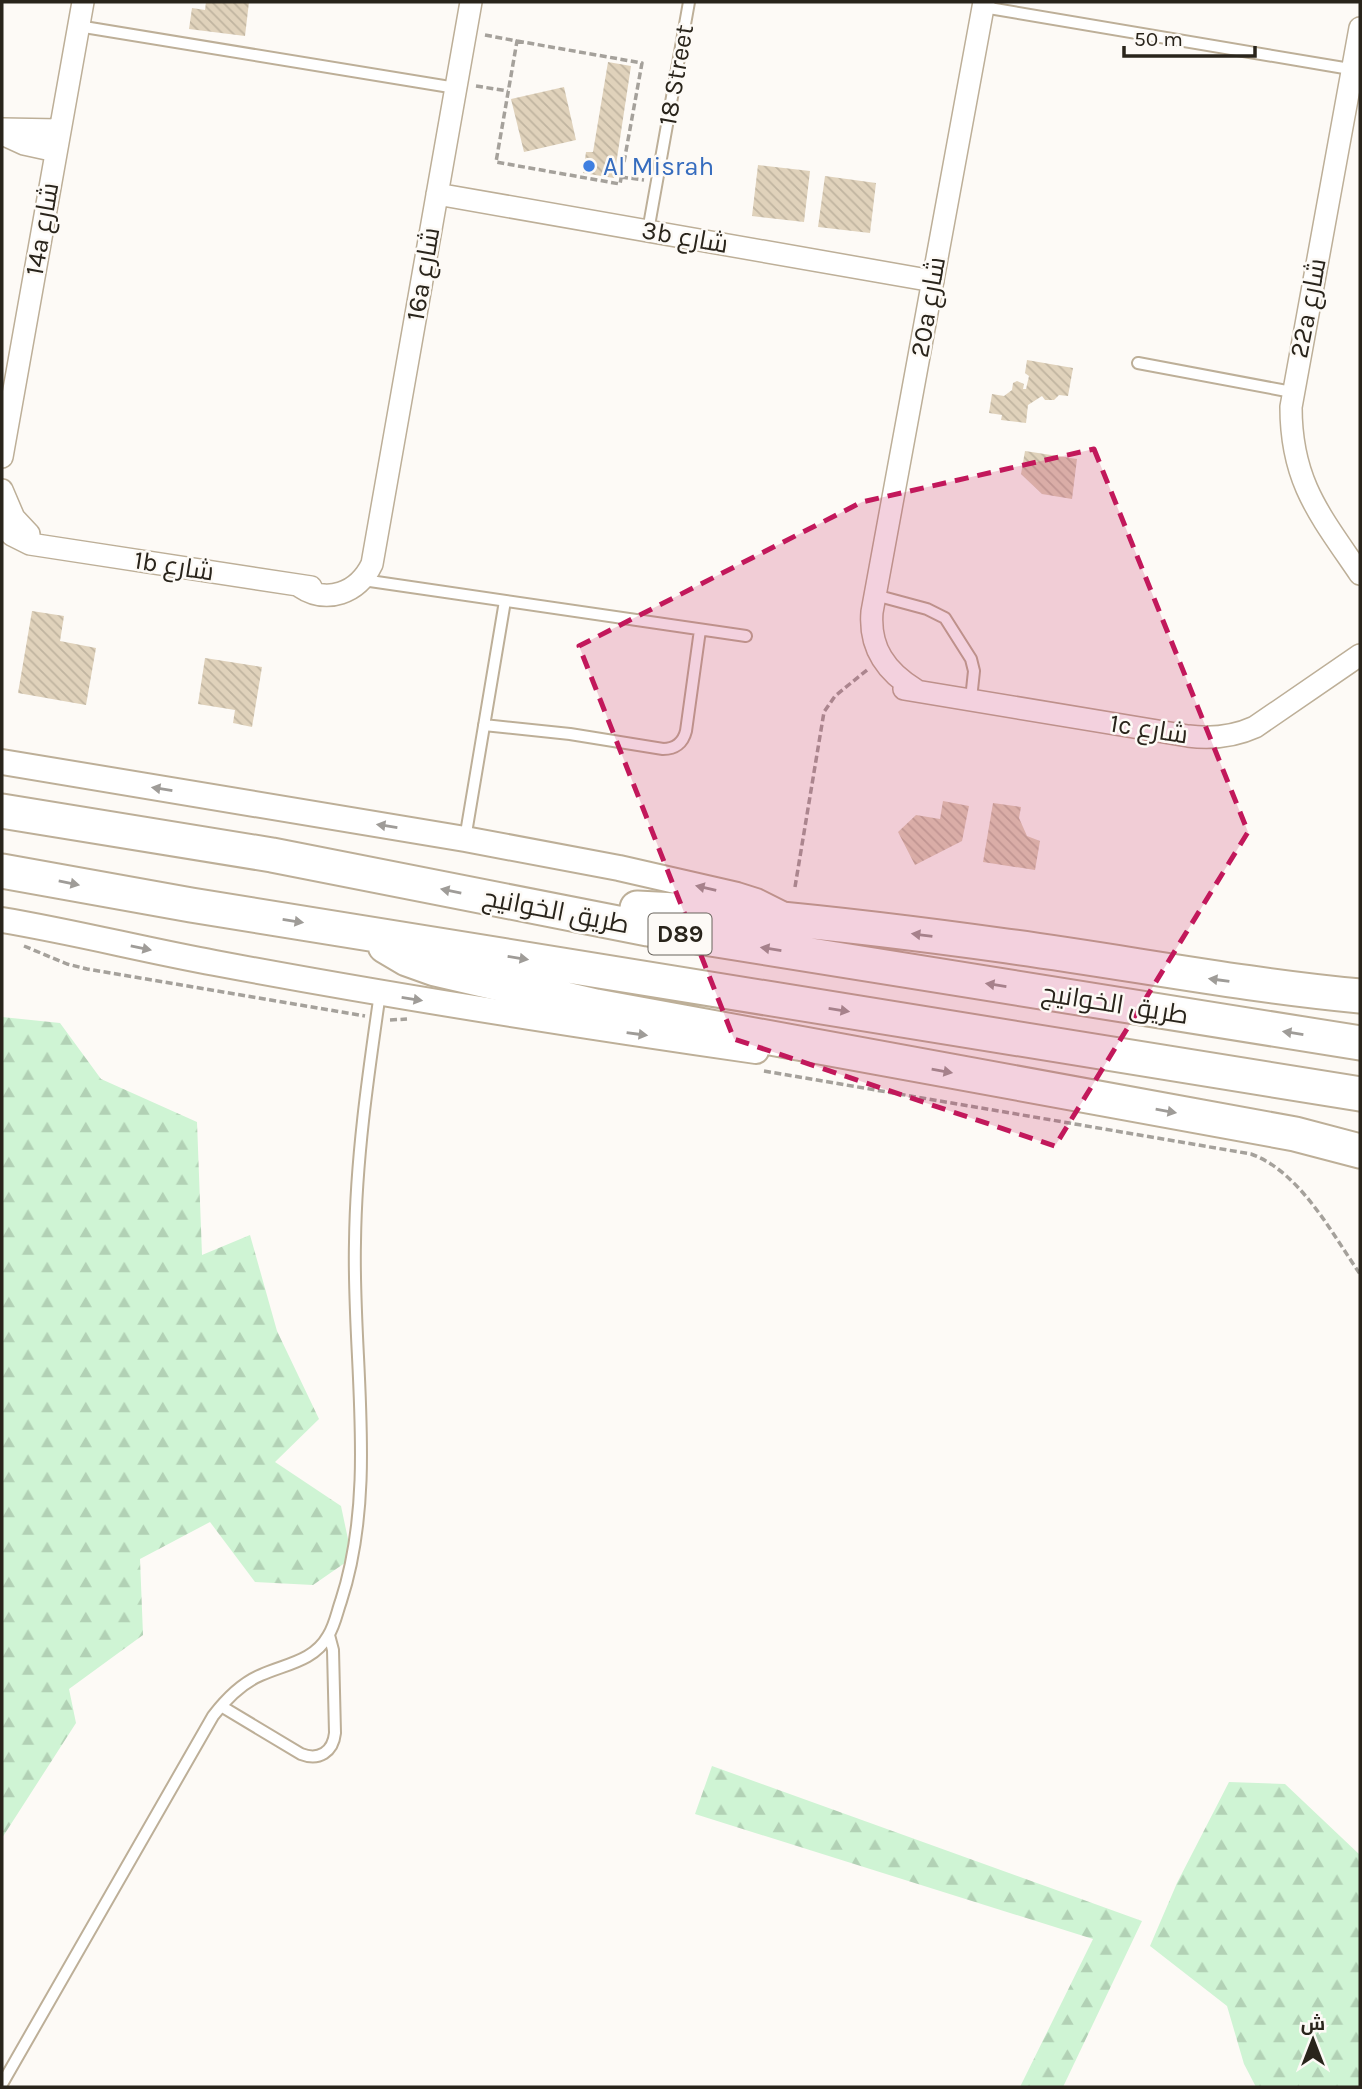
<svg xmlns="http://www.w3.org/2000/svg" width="1362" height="2089" font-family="Karla,Cairo,sans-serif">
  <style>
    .forest { fill: url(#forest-firs) }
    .building { fill: url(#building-back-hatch) }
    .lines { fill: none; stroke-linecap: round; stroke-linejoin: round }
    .service-casing { stroke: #bdaf98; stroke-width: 14 }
    .minor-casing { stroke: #bdaf98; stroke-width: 24 }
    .tertiary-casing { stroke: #bdaf98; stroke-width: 28 }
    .trunk-casing { stroke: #bdaf98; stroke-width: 37 }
    .path { stroke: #a5a19b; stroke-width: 3.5; stroke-dasharray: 7 3.5; stroke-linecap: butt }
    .service { stroke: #fff; stroke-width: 10 }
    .minor { stroke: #fff; stroke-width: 21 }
    .tertiary { stroke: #fff; stroke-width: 24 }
    .trunk { stroke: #fff; stroke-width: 33 }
    .oneway { fill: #9f9c98 }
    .marked { fill: #c2185b; fill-opacity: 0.2; stroke: #c2185b; stroke-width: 5; stroke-dasharray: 14 9; stroke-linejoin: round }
    .shop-dot { fill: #3f7fe0; stroke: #fdfaf6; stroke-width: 2.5 }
    .labels { text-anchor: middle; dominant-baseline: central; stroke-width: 5; stroke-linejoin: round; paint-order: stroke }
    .shield { fill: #fdfaf6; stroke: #69645d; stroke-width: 2 }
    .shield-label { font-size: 24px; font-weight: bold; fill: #29241b }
    .street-label { font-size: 26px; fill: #29241b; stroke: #fdfaf6 }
    .shop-label { font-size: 26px; fill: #366cbe; stroke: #fdfaf6; text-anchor: start }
  </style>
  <defs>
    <pattern id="forest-firs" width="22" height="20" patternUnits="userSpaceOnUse" patternTransform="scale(1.75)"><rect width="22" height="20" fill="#cff4d4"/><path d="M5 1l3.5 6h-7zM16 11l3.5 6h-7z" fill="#b2d1b5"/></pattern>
    <pattern id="building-back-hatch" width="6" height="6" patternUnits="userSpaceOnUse" patternTransform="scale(1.75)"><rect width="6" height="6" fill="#e0d2bb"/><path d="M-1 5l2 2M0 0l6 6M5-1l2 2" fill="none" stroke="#c0b4a0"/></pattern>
  </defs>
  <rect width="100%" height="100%" fill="#fdfaf6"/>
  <path class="forest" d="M2,1017L60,1023L101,1079L197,1122L202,1255L250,1235L277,1331L319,1419L275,1462L341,1506L352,1558L313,1585L255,1582L210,1522L140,1559L143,1635L69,1689L76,1723L2,1838Z
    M712,1766L1142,1921L1063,2087H1020L1093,1939L695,1814Z
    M1229,1782L1285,1784L1360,1855V2087H1256L1244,2064L1227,2006L1150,1946L1177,1883Z"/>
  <path class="building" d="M206,2H249L245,36L189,29L192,8L205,10Z
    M608,62L631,66L614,178L583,173L586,152H593Z
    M564,87L576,140L524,152L511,99Z
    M758,165L810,171L804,222L752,216Z
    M825,176L876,183L870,233L818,227Z
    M1027,360L1073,368L1068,396L1059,395L1054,400H1045L1042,396L1028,405L1026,423L1001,420L1002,415L989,413L992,394L1004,396L1012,390L1013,383L1017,381L1024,384L1023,389H1026L1029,376L1025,373Z
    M1025,451L1077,459L1072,499L1042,494L1021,474Z
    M32,611L64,616L60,641L96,648L86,705L18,693Z
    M205,658L262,667L252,727L233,723L235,710L198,704Z
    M943,801L969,806L962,841L915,865L898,832L916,815L940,819Z
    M993,803L1021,807L1019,818L1027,836L1040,841L1035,870L983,862Z"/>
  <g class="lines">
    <defs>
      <path id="service" d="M983,7L1356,70
        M78,26L456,88
        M648,231L689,2
        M1138,363L1292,392
        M363,580L746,636
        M875,595L927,609L945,618L971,659L974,671L971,699
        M484,725L570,734L663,749C675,749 683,743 686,731L700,630
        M465,839L505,601
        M221,1706L301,1754C319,1761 333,1752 335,1733L333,1650L329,1635
        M2,2084L213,1716C226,1699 242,1683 261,1675C286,1664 314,1661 328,1636C335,1625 337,1612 341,1601C378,1488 352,1359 355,1242C356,1158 368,1076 380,993"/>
      <path id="minor" d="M1360,28L1291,407C1291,482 1320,515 1360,574
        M2,129L60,130
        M2,134L24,144L56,151
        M437,194L933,281
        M2,457L83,2
        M2,490L14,518L29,534
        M2,525L12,535L30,544L311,587
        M299,586C327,605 358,593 372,564L471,2
        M904,689L1188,736C1212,739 1233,737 1255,727L1360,655
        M916,690C886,672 869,648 872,612L984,2"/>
      <path id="tertiary" d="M2,762L465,839L619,868L737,895L756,901L780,913
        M2,920C74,932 144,950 215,963C395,997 575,1025 756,1051"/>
      <path id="trunk" d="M2,811L272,855L648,929L1360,1043
        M2,871L191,905L1360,1094
        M637,908C761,914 885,929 1007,946C1125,962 1242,985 1360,996
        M385,946L407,959L435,969L596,1006L1295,1134L1360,1151"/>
    </defs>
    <use href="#service" class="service-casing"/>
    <use href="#minor" class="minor-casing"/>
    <use href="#tertiary" class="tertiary-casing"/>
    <use href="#trunk" class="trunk-casing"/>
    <path class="path" d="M485,35L517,41
      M517,41L642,63L620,184L496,162Z
      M476,86L508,91
      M621,177L644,180
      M795,887L824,712L835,696L867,670
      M24,946L67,964L87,969L365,1016
      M390,1020L407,1019
      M764,1071L1251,1154C1300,1172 1331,1232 1360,1274"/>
    <use href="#service" class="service"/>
    <use href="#minor" class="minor"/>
    <use href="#tertiary" class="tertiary"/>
    <use href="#trunk" class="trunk"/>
  </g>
  <defs><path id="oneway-solid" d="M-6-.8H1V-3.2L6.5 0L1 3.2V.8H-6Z" transform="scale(1.75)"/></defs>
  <g class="oneway">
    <use href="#oneway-solid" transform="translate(162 789) rotate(-171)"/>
    <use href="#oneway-solid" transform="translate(387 826) rotate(-171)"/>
    <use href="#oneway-solid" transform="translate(69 883) rotate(11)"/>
    <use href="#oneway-solid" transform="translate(706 888) rotate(-167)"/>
    <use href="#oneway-solid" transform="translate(451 891) rotate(-169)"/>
    <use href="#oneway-solid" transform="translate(293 921) rotate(9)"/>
    <use href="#oneway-solid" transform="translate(922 935) rotate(-173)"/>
    <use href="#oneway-solid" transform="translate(141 948) rotate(12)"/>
    <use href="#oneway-solid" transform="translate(771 949) rotate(-171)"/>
    <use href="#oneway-solid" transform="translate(518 958) rotate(9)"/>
    <use href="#oneway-solid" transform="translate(1219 980) rotate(-172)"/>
    <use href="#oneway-solid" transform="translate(996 985) rotate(-171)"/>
    <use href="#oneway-solid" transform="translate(412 999) rotate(9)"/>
    <use href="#oneway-solid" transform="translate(839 1010) rotate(9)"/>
    <use href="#oneway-solid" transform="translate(1293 1033) rotate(-171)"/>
    <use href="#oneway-solid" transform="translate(637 1034) rotate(8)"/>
    <use href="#oneway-solid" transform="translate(942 1071) rotate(10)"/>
    <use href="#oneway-solid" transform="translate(1166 1111) rotate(10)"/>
  </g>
  <path class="marked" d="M1094,449L1248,832L1055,1146L734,1039L579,646L862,502Z"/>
  <circle class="shop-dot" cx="589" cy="166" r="7"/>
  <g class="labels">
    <rect class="shield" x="648.5" y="913.5" width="63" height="41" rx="5"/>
    <g class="shield-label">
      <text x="680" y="934">D89</text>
    </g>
    <g class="street-label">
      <text transform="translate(676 75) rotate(-80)">18 Street</text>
      <text transform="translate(42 229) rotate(-80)">14a شارع</text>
      <text transform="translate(685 237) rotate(10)">3b شارع</text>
      <text transform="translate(423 274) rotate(-80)">16a شارع</text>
      <text transform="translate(928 307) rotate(-80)">20a شارع</text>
      <text transform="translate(1308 308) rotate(-79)">22a شارع</text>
      <text transform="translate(174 566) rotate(9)">1b شارع</text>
      <text transform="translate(1149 729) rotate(9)">1c شارع</text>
      <text transform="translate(556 911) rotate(11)">طريق الخوانيج</text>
      <text transform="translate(1115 1004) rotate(9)">طريق الخوانيج</text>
    </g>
    <g class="shop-label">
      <text x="603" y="166">Al Misrah</text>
    </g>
  </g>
  <rect width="1362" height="2089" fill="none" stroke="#29241b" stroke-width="7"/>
  <g transform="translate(1313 2040)" stroke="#fdfaf6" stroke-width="5" paint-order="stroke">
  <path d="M0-5L12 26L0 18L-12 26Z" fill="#29241b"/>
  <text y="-10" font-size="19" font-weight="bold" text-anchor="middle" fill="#29241b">ش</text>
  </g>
  <path d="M1124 46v10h131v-10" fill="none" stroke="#29241b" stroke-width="3.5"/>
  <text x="1134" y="46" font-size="21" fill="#29241b" stroke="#fdfaf6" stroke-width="5" paint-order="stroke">50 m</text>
</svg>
